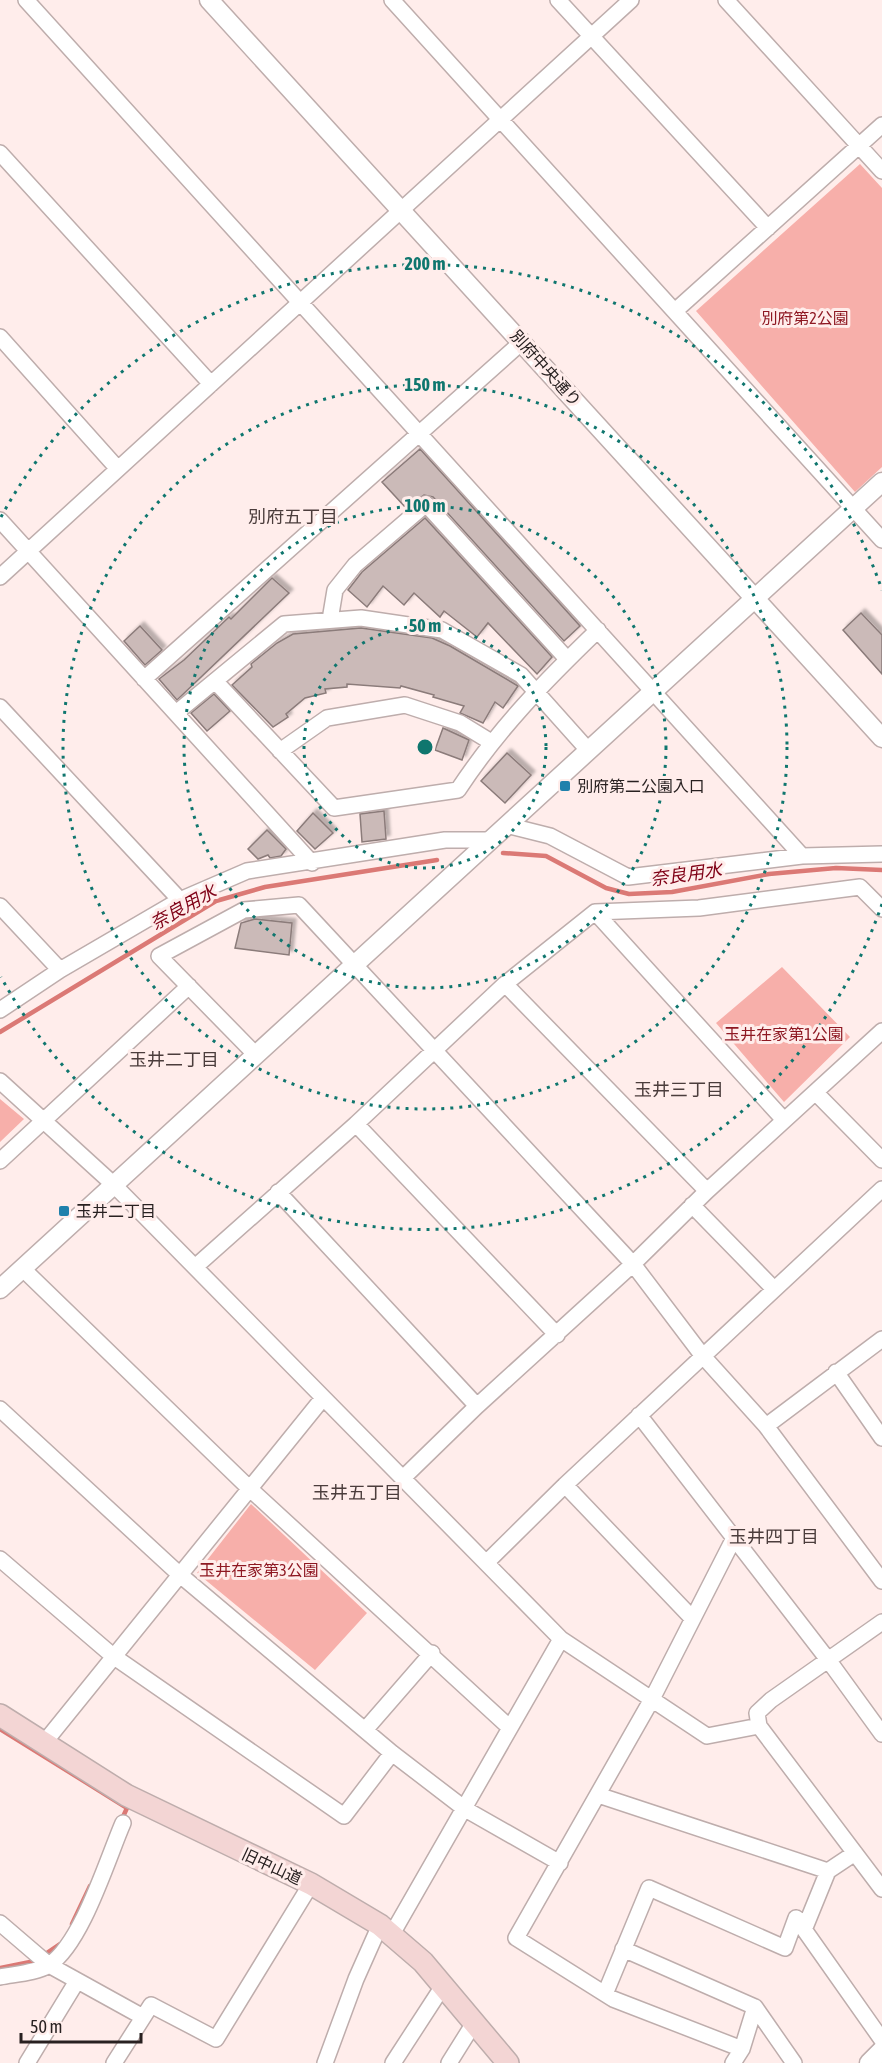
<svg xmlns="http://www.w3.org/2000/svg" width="882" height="2063" font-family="'Asap Condensed','Noto Sans JP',sans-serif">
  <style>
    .green { fill: #f7afaa }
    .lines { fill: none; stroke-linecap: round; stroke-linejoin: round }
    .stream { stroke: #db7975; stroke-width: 4.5 }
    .building { fill: #cbbab8; stroke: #8b7b7a; stroke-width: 1.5; filter: url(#shadow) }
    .minor-casing { stroke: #beadac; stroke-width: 18 }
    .tertiary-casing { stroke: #beadac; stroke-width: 21 }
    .secondary-casing { stroke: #beadac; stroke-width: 24 }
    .minor { stroke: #fff; stroke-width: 15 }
    .tertiary { stroke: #fff; stroke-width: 18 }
    .secondary { stroke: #f3d5d4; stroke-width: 21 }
    .ring { fill: none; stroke: #0f766e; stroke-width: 3; stroke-dasharray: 3 6 }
    .poi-dot { fill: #1f81ac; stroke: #ffedeb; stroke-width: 2 }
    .labels { text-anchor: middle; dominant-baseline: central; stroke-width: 6; stroke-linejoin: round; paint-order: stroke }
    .park-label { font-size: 16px; fill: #8e1822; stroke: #ffedeb }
    .street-label { font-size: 16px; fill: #282121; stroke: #ffedeb }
    .poi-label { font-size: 16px; fill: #282121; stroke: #ffedeb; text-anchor: start }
    .neighbourhood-label { font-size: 18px; fill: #4b3d3c; stroke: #ffedeb }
    .water-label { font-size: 18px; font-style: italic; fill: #7f0116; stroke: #ffedeb }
    .centre { fill: #0f766e; stroke: #ffedeb; stroke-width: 3 }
    .ring-label { font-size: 18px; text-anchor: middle; font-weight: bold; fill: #0f766e; stroke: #ffedeb; stroke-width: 6; stroke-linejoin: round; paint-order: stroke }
  </style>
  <defs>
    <filter id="shadow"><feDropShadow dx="4" dy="-4" stdDeviation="1.5" flood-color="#0004"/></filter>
  </defs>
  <rect width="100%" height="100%" fill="#ffedeb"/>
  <path class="green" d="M860,164L882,188V467L855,492L696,311Z
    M782,967L850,1037L784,1102L716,1023Z
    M0,1099L24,1119L0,1142Z
    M251,1504L367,1613L315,1670L197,1573Z"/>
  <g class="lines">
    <path class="stream" d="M503,853L546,856L606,888L629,894L672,892L769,874L836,868L882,870
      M0,1032L216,901L265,887L437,860
      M0,1729L127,1808L121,1821
      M72,1924L90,1886
      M0,1968L35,1961L60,1944"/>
  </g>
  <path class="building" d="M420,449L580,626L564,641L433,497L424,495L406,508L382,482Z
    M425,518L552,657L537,674L488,623L477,637L444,611L440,617L414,593L404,605L383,586L367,607L348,590L362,572Z
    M272,578L289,593L177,700L159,679L184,660L229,617L231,619Z
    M861,613L882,635V674L843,630Z
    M140,626L162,650L145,665L124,641Z
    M361,628L432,638L450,646L518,686L503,708L495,702L483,723L460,713L464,706L433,697L434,695L401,686L400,688L347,684V687L325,689L326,693L305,698L286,714L288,717L273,727L232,685L252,667L251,664L277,643L293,634Z
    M214,694L230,711L207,731L191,713Z
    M443,728L469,740L462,760L435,750Z
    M507,753L531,775L505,803L481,781Z
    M384,811L386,839L362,842L360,814Z
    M313,813L333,833L315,849L297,831Z
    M267,830L286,849L281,856L270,858L268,855L258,859L248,849Z
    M255,919L292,923L289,955L235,948L241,923Z"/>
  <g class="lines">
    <defs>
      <path id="minor" d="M26,0L802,856
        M392,0L882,540
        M558,0L768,228
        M726,0L882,171
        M0,153L211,384
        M675,311L882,125
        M0,337L118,469
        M0,520L312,863
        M0,577L631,0
        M330,620L335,590L355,565L426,504L567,659
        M144,679L523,341
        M215,681L334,808L458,790C499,728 545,681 598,630
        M0,707L180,900
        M176,713L284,624L361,618L442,630L521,675L588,750
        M280,751L327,718L405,705L460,723L491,742
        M506,825L550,836L628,877L802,856L882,854
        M0,906L60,970
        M595,912L784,1120
        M505,984L707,1191
        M0,1010L60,970L180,900L247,871L445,840H490
        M255,1054L159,956L244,910L299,905L633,1264L702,1355L766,1426L882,1581
        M0,1081L113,1184L561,1639L707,1736L759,1726
        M816,1093L882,1160
        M356,1124L557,1335
        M0,1161L189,986
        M278,1192L477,1406
        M692,1205L774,1289
        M195,1267L356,1124L505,984L595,912L699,908L860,887L882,909
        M22,1268L249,1488L510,1728
        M836,1372L882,1438
        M0,1409L179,1574L392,1753L465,1809L560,1863
        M639,1415L829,1661L882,1734
        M766,1426L882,1339
        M402,1479L477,1406L633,1264L707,1191L882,1031
        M565,1485L692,1618
        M734,1538L652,1699L516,1938L613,1999L742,2049
        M0,1559L113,1656L344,1816L392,1753
        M486,1563L565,1485L882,1189
        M882,1622L771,1700L757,1713L759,1726L882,1889
        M365,1730L432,1653
        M44,1743L323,1398
        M598,1795L828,1871L855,1853
        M796,1918L882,2040
        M0,1923L49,1965L143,2017
        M392,1934L561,1639
        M623,1949L755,2007
        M0,1977C15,1974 36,1973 49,1965C82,1943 107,1860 123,1823
        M605,1994L649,1888L785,1948L796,1918L806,1925L828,1871
        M27,2063L77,1981
        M114,2063L151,2005L216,2039L311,1884
        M325,2063L356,1979L380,1925
        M393,2063L443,1986
        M449,2063L474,2023
        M733,2063L742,2049L755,2007L794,2063"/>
      <path id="tertiary" d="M209,0L882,738
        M0,1289L882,482
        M869,2063L882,2050"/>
      <path id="secondary" d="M0,1715L126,1795L311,1884L380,1925L423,1962L508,2063"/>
    </defs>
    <use href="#minor" class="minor-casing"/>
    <use href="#tertiary" class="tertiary-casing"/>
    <use href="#secondary" class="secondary-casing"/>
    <use href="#minor" class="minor"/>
    <use href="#tertiary" class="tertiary"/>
    <use href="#secondary" class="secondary"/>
  </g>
  <g class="ring">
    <circle cx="425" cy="747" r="121"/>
    <circle cx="425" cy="747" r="241"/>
    <circle cx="425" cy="747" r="362"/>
    <path d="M882 904A483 483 0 0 1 1 977M1 517A483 483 0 0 1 882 590"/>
  </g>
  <g class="poi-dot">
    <rect x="559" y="780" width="12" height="12" rx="3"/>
    <rect x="58" y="1205" width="12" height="12" rx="3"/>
  </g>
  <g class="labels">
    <g class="park-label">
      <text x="805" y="318">別府第2公園</text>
      <text x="784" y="1034">玉井在家第1公園</text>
      <text x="259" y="1570">玉井在家第3公園</text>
    </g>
    <g class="street-label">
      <text transform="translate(546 368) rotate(48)">別府中央通り</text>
      <text transform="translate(272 1866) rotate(25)">旧中山道</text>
    </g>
    <g class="poi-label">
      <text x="577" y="786">別府第二公園入口</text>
      <text x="76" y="1211">玉井二丁目</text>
    </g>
    <g class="neighbourhood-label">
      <text x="293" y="516">別府五丁目</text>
      <text x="174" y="1059">玉井二丁目</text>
      <text x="679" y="1089">玉井三丁目</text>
      <text x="357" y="1492">玉井五丁目</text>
      <text x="774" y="1536">玉井四丁目</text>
    </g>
    <g class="water-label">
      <text transform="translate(686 874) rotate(-8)">奈良用水</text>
      <text transform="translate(183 907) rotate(-29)">奈良用水</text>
    </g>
  </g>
  <circle cx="425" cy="747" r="9" class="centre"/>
  <g class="ring-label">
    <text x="425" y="270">200 m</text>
    <text x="425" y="391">150 m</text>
    <text x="425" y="512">100 m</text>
    <text x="425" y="632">50 m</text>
  </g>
  <path d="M21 2033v9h120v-9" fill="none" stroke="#282121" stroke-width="3"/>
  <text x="30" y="2033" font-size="18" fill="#282121" stroke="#ffedeb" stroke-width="4.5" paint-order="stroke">50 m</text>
</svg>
